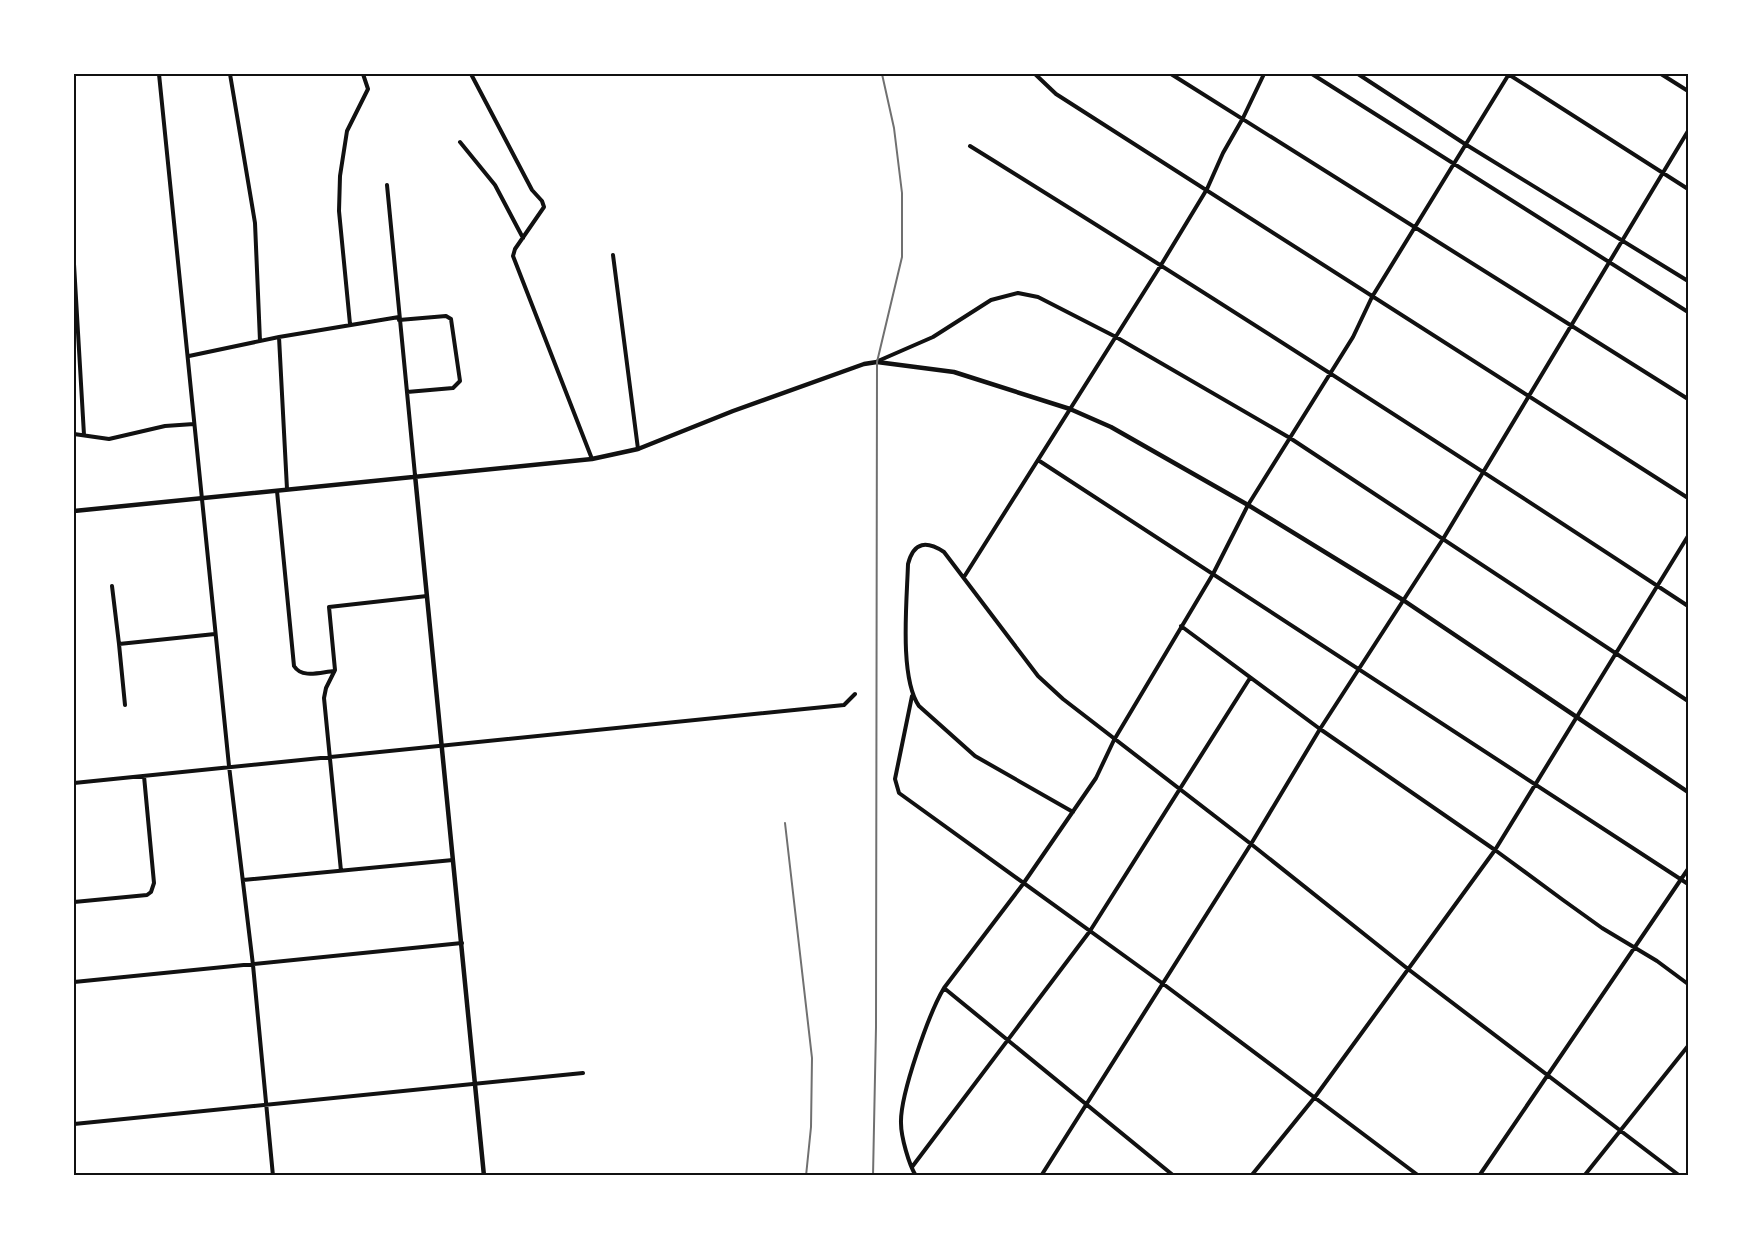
<svg xmlns="http://www.w3.org/2000/svg" width="1762" height="1249" font-family="'Work Sans',sans-serif">
  <style>
    .lines { fill: none; stroke-linecap: round; stroke-linejoin: round }
    .minor { stroke: #111; stroke-width: 4 }
    .tertiary { stroke: #111; stroke-width: 4.5 }
    .rail { stroke: #707070; stroke-width: 2 }
    .neatline { fill: none; stroke: #111; stroke-width: 2 }
  </style>
  <rect width="100%" height="100%" fill="#fff"/>
  <g class="lines">
    <path class="minor" d="M159,74L229,766L253,965L273,1176
      M230,74L255,223L260,341
      M471,74L532,190L542,201L544,207L515,249L513,256L592,459
      M1035,74L1056,94L1688,498
      M1171,74L1688,399
      M1312,74L1688,312
      M1358,74L1465,144L1688,281
      M1508,74L1688,189
      M1661,74L1688,91
      M460,142L495,185L523,238
      M970,146C1212,296 1451,450 1688,606
      M387,185L415,475
      M613,255L638,449
      M74,264L84,435
      M399,320L446,316L451,319L460,381L453,388L407,392
      M350,324L339,211L340,176L347,131L368,89L363,74
      M279,337L287,489
      M189,356L279,337L399,317
      M878,361L933,337L991,300L1018,293L1038,297L1116,337L1290,438L1688,701
      M74,434L109,439L165,426L194,424
      M1038,460L1688,884
      M277,491L294,666C302,679 321,672 334,671
      M964,577L1161,265L1207,189L1223,153L1243,118L1264,74
      M112,586L119,644
      M1181,626L1320,729L1495,850L1563,900L1602,928L1657,961L1688,984
      M912,696L895,779L899,793L1162,983L1419,1176
      M125,705L119,644L215,634
      M74,783L844,705L855,694
      M1073,812L975,756L919,706C899,677 907,600 908,564C914,541 927,541 944,552L1038,676L1063,699L1251,844L1408,969L1680,1176
      M341,871L324,698L326,688L335,670L329,607L427,596
      M243,880L453,860
      M74,902L147,895L151,892L154,883L144,776
      M74,982L462,943
      M944,988L1174,1176
      M74,1124L583,1073
      M912,1167L1090,931L1250,678
      M916,1176C909,1165 901,1137 901,1123C900,1095 929,1013 944,988L1023,884L1096,778L1114,740L1213,574L1248,505L1353,337L1372,297L1509,74
      M1041,1176L1251,844L1320,729L1443,539L1688,131
      M1251,1176L1315,1097L1495,850L1688,536
      M1479,1176L1688,869
      M1584,1176L1688,1046"/>
    <path class="tertiary" d="M415,475L484,1176
      M74,511L592,459L638,449L733,411L864,364L877,362L954,372L1070,409L1111,427L1248,505L1403,600L1688,792"/>
    <path class="rail" d="M785,823L812,1058L811,1127L806,1176
      M873,1176L876,1027L877,362L902,257V193L894,128L882,74"/>
  </g>
  <rect width="1762" height="1249" fill="none" stroke="#ffffff" stroke-width="150"/>
  <rect x="75" y="75" width="1612" height="1099" class="neatline"/>
</svg>
